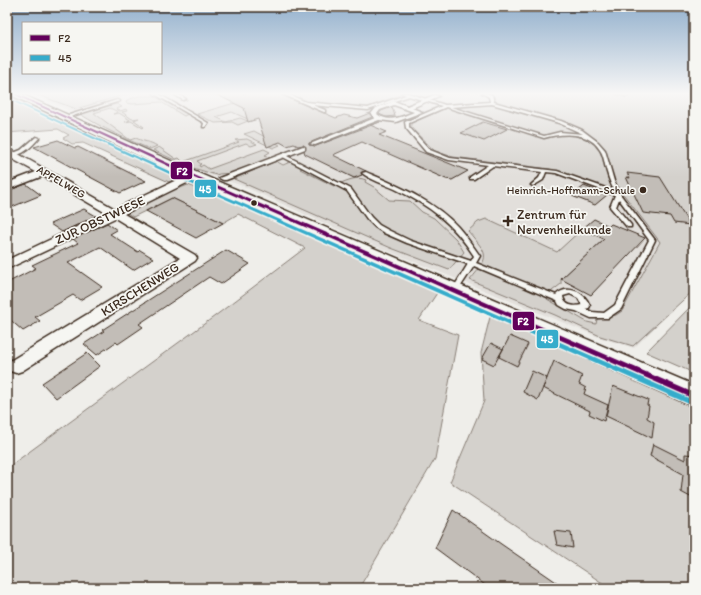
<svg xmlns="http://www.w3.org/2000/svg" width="701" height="595" font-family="Itim,sans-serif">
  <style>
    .built { fill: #e2dfdb }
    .green { fill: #d4d1cc; stroke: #887e75 }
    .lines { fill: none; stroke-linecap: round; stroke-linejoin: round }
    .stream { stroke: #81766d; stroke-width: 2.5 }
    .building { fill: #c2bdb7; stroke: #3b2a1e }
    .pedestrian-tunnel { stroke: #cbc7c1; stroke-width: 6; stroke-dasharray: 6 3; stroke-linecap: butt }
    .service-casing { stroke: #3b2a1e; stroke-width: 3 }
    .pedestrian-casing { stroke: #3b2a1e; stroke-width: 3 }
    .minor-casing { stroke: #3b2a1e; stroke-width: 3 }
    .tertiary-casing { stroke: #3b2a1e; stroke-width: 3 }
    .service { fill: #f6f6f2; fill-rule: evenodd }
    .pedestrian { fill: #f6f6f2; fill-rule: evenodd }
    .minor { fill: #f6f6f2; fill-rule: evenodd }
    .tertiary { fill: #f6f6f2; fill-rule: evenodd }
    .bus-1-casing { stroke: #f6f6f2; stroke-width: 3 }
    .bus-2-casing { stroke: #f6f6f2; stroke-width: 3 }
    .bus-1 { fill: #62005b; fill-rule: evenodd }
    .bus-2 { fill: #36accb; fill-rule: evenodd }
    .poi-dot { fill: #3b2a1e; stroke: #f6f6f2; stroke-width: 1.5 }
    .labels { text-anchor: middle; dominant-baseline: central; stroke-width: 3.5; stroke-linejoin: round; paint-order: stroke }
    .far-street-label { font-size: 11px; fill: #3b2a1e; stroke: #f6f6f2 }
    .far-poi-label { font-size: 11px; fill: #3b2a1e; stroke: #f6f6f2; text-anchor: end }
    .poi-label { font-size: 13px; fill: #3b2a1e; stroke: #f6f6f2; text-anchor: start }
    .street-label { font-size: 13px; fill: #3b2a1e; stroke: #f6f6f2 }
    .line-badge { stroke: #f6f6f2; stroke-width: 1.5 }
    .badge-label { font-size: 11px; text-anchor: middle; font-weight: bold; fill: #fff }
  </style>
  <rect width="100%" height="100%" fill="#efeeea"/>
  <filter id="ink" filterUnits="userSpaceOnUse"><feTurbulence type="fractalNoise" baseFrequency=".025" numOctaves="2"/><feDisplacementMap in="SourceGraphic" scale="8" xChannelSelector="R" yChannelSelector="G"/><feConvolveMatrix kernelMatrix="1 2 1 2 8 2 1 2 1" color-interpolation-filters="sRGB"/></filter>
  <g filter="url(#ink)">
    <path class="built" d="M29,93H625L694,289L634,348L601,338L366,242L243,186L185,167L124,139L83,117Z"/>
    <path class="green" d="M33,93H130L76,109Z
      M298,93H405L368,107L307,102L301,100Z
      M485,93H694V290L633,346L600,336L555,315L470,280C491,255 488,255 468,231L478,222L486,219L557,252L582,229L604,239L561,279V284L552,291L547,299L587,322L596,324L597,319L616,315L622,311L660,242L624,195L550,169L453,157L435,151L411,128V123L449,107L496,103L494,96Z
      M7,95L109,142L134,157L173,175V180L169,182L83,143L72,144L63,138L69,135L58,129L7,133Z
      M139,96H154L188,114L184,116L161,102L132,104L126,103L127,100Z
      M255,100L259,117L250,120L232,112L216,117L226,122L240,118L248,121L238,125L232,122L215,123L197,114L231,104Z
      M112,105L117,104L122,107L116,109L120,111L126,109L127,111L122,112L132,119L139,118L134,120L144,127L143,128L131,121L125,122L130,120L119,113L113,114L118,112L110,108L94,113L130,140L136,138C143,142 150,141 157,146L150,149C126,139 102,128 80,114Z
      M254,131L280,145L273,148L244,134Z
      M247,139L257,144L251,146L246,143L197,161L201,164L199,165L200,167L203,165L209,169L264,149L270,152L265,155L270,158C258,163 245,170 231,173C226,174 220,173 216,175L190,167L153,150L159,147L176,159L179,158L183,162L239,142L235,140Z
      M276,161L283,165L290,162L302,168L300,169L334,186C344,182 356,175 366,180L365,182L374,187L389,200L410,201L422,212L434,218L456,239L464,252L449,270L391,248L234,179Z
      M188,185L207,192H211L242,206L245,204L439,290L419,320L458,335L435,459L359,588H7V468L215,316L305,248L238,214L223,223L172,198L133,217L127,213L177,187L180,188Z
      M694,303V373L646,352Z
      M491,313L694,406V588H610L450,482L484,401L481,353Z"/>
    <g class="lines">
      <path class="stream" d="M613,93L626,97L639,93"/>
    </g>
    <path class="building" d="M213,93H277L336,118L344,115L357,118L370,113L372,117L309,143V145L316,146L380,122L370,125L387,132L379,135L468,171L452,180L446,179L362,142L333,155L366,171L362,172V175L354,178L305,154L304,151L306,150V147L304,145L298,146L294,144L287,146L280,142L267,147L258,119L248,122L244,108Z
      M392,107L395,116L386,117L379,114L381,111Z
      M483,122L507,129L484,141L461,133Z
      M58,140L75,148L78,147L146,181L120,193L34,147Z
      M627,173L660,177L690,225L674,223L670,216L643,213L626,177L630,178Z
      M26,184L41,195L7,209V191Z
      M584,186L607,195L595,205L572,196Z
      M172,198L201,212L223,223L196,238L146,211Z
      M84,209L96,216L62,232L50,224Z
      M594,219L609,226L611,224L645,238L591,295L561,279L604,239L582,229Z
      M107,223L117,230L110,234L138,252L140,250L153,258L133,270L100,247L68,263L102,287L80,300L73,295L35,317L40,321L23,331L7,317V283L36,268L32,265L78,243L73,239Z
      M226,250L250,264L221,284L209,277L139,324L143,327L118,344L116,342L97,355L84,344L104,331L102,330Z
      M510,336L528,344L517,366L499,357Z
      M491,343L503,349L494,365L482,359Z
      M87,353L100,366L56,398L42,383Z
      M554,361L582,376L579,384L586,388L584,394L608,405L604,421L589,414L590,411L543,388Z
      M532,371L547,378L538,400L523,392Z
      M613,386L648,400L647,405L649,406L647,418L654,422L652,438L606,416Z
      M653,444L685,460V454L694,455V499L681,492L683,474L650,456Z
      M453,510L501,544L565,588H489L435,548Z
      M554,531L571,533L573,548L557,545Z"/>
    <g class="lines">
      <path class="pedestrian-tunnel" d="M303,148L313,144"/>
      <defs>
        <path id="service" d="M153,93H157L208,123L205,127H203L204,123Z
          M172,93H176L186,99L183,100Z
          M285,93L306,102L368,108L406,95L402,93H408L445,105L490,102L489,97L482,93H487L492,95L494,102L561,121L582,130L598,142L605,150L614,181L620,194L655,240L621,309L608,318H591L576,311L566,309L559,305L557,301L474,266L457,292H453L452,290L468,264L407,243L384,233L375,227L367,219L347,191L281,156L285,155L351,189L371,217L379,225L388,230L411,241L471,261L474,256C453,223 430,206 395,189C384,184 371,180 362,173L366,172C398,186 433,200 458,227C466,236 473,246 480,256L476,263L556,295C567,284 585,292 590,306L589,308L585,309L592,312L604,313L615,305L649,240L619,199L616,207L631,225V227H627L611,208L610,207L615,195L556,173L546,172L543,180L533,186L531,185L539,178L542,172L493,166L474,179H470V177L488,165L449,160L426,152L406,128L405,122L442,106L409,96L368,110L312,105L325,110V112H324L280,93ZM492,104L559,123L583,134L560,132L544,136L451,107ZM446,107L544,138C562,133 589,131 600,150C603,154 604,160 605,165C607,174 610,182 614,191L557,171L450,158L430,150L409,127V123ZM570,294L578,298L582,305C574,307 564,306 563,296Z
          M117,100L120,101L66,118L63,117Z
          M36,137L39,138C32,146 23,156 11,156V154L21,150Z"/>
        <path id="pedestrian" d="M434,95L439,96L412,108L422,112L396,122L379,120L315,145L310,144L375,118L371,114L376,108L394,101L407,106ZM394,105L414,112C402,117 388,123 377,114L380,110Z
          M303,146L305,147V149L226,180H223L219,178Z"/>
        <path id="minor" d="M7,150L13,151L115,209L189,174H197L198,176L197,178L124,214L195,255L197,258L195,261L22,371L16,373L10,371L7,366L10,361L180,258L115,218L7,269V260L106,213L43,176L7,190V183L36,172L7,156Z"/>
        <path id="tertiary" d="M7,93H19L198,173L694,385V407L188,179Z"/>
      </defs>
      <use href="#service" class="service-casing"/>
      <use href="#pedestrian" class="pedestrian-casing"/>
      <use href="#minor" class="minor-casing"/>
      <use href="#tertiary" class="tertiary-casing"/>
      <use href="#service" class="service"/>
      <use href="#pedestrian" class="pedestrian"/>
      <use href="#minor" class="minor"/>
      <use href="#tertiary" class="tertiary"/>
      <defs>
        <path id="bus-1" d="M15,93L194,175L694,393V399L192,177L11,93Z"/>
        <path id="bus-2" d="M9,98L191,181L693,400L694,402L693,404L691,405L689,404L189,183L7,99V98Z"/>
      </defs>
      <use href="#bus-1" class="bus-1-casing"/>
      <use href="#bus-2" class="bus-2-casing"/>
      <use href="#bus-1" class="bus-1"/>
      <use href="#bus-2" class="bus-2"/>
    </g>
  </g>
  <linearGradient id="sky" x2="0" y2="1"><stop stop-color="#91afcc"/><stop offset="0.53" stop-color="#f8f7f6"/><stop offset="1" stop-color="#f8f7f6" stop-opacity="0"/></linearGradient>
  <rect width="701" height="177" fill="url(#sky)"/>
  <g class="poi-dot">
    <circle cx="643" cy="190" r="4"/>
    <circle cx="254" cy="203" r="3.5"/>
    <path d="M506 215h4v4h4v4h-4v4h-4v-4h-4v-4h4z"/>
  </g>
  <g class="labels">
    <g class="far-street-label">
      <text transform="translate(61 182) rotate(30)">APFELWEG</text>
    </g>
    <g class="far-poi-label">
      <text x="635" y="190">Heinrich-Hoffmann-Schule</text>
    </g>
    <g class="poi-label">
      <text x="517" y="214">Zentrum für<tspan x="517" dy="15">Nervenheilkunde</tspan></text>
    </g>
    <g class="street-label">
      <text transform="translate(100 220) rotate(-25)">ZUR OBSTWIESE</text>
      <text transform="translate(140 289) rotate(-32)">KIRSCHENWEG</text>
    </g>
  </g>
  <g class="line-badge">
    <rect x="170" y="161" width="23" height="19" rx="4" fill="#62005b"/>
    <rect x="194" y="179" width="23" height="19" rx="4" fill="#36accb"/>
    <rect x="512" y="311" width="23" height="20" rx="4" fill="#62005b"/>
    <rect x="536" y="329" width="23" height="20" rx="4" fill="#36accb"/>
  </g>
  <g class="badge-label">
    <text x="182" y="175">F2</text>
    <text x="205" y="193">45</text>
    <text x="523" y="325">F2</text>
    <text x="547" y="343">45</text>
  </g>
  <rect width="701" height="595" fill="none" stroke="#f6f6f2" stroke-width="24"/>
  <rect x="12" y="12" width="677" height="571" fill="none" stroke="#3b2a1e" stroke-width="1.5" filter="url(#ink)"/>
  <rect x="22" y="22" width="140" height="52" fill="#f6f6f2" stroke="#aba49d"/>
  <rect x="30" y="35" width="20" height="6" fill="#62005b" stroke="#aba49d"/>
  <text x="58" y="42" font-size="12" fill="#3b2a1e">F2</text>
  <rect x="30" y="55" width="20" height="6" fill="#36accb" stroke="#aba49d"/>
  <text x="58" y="62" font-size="12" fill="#3b2a1e">45</text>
</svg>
